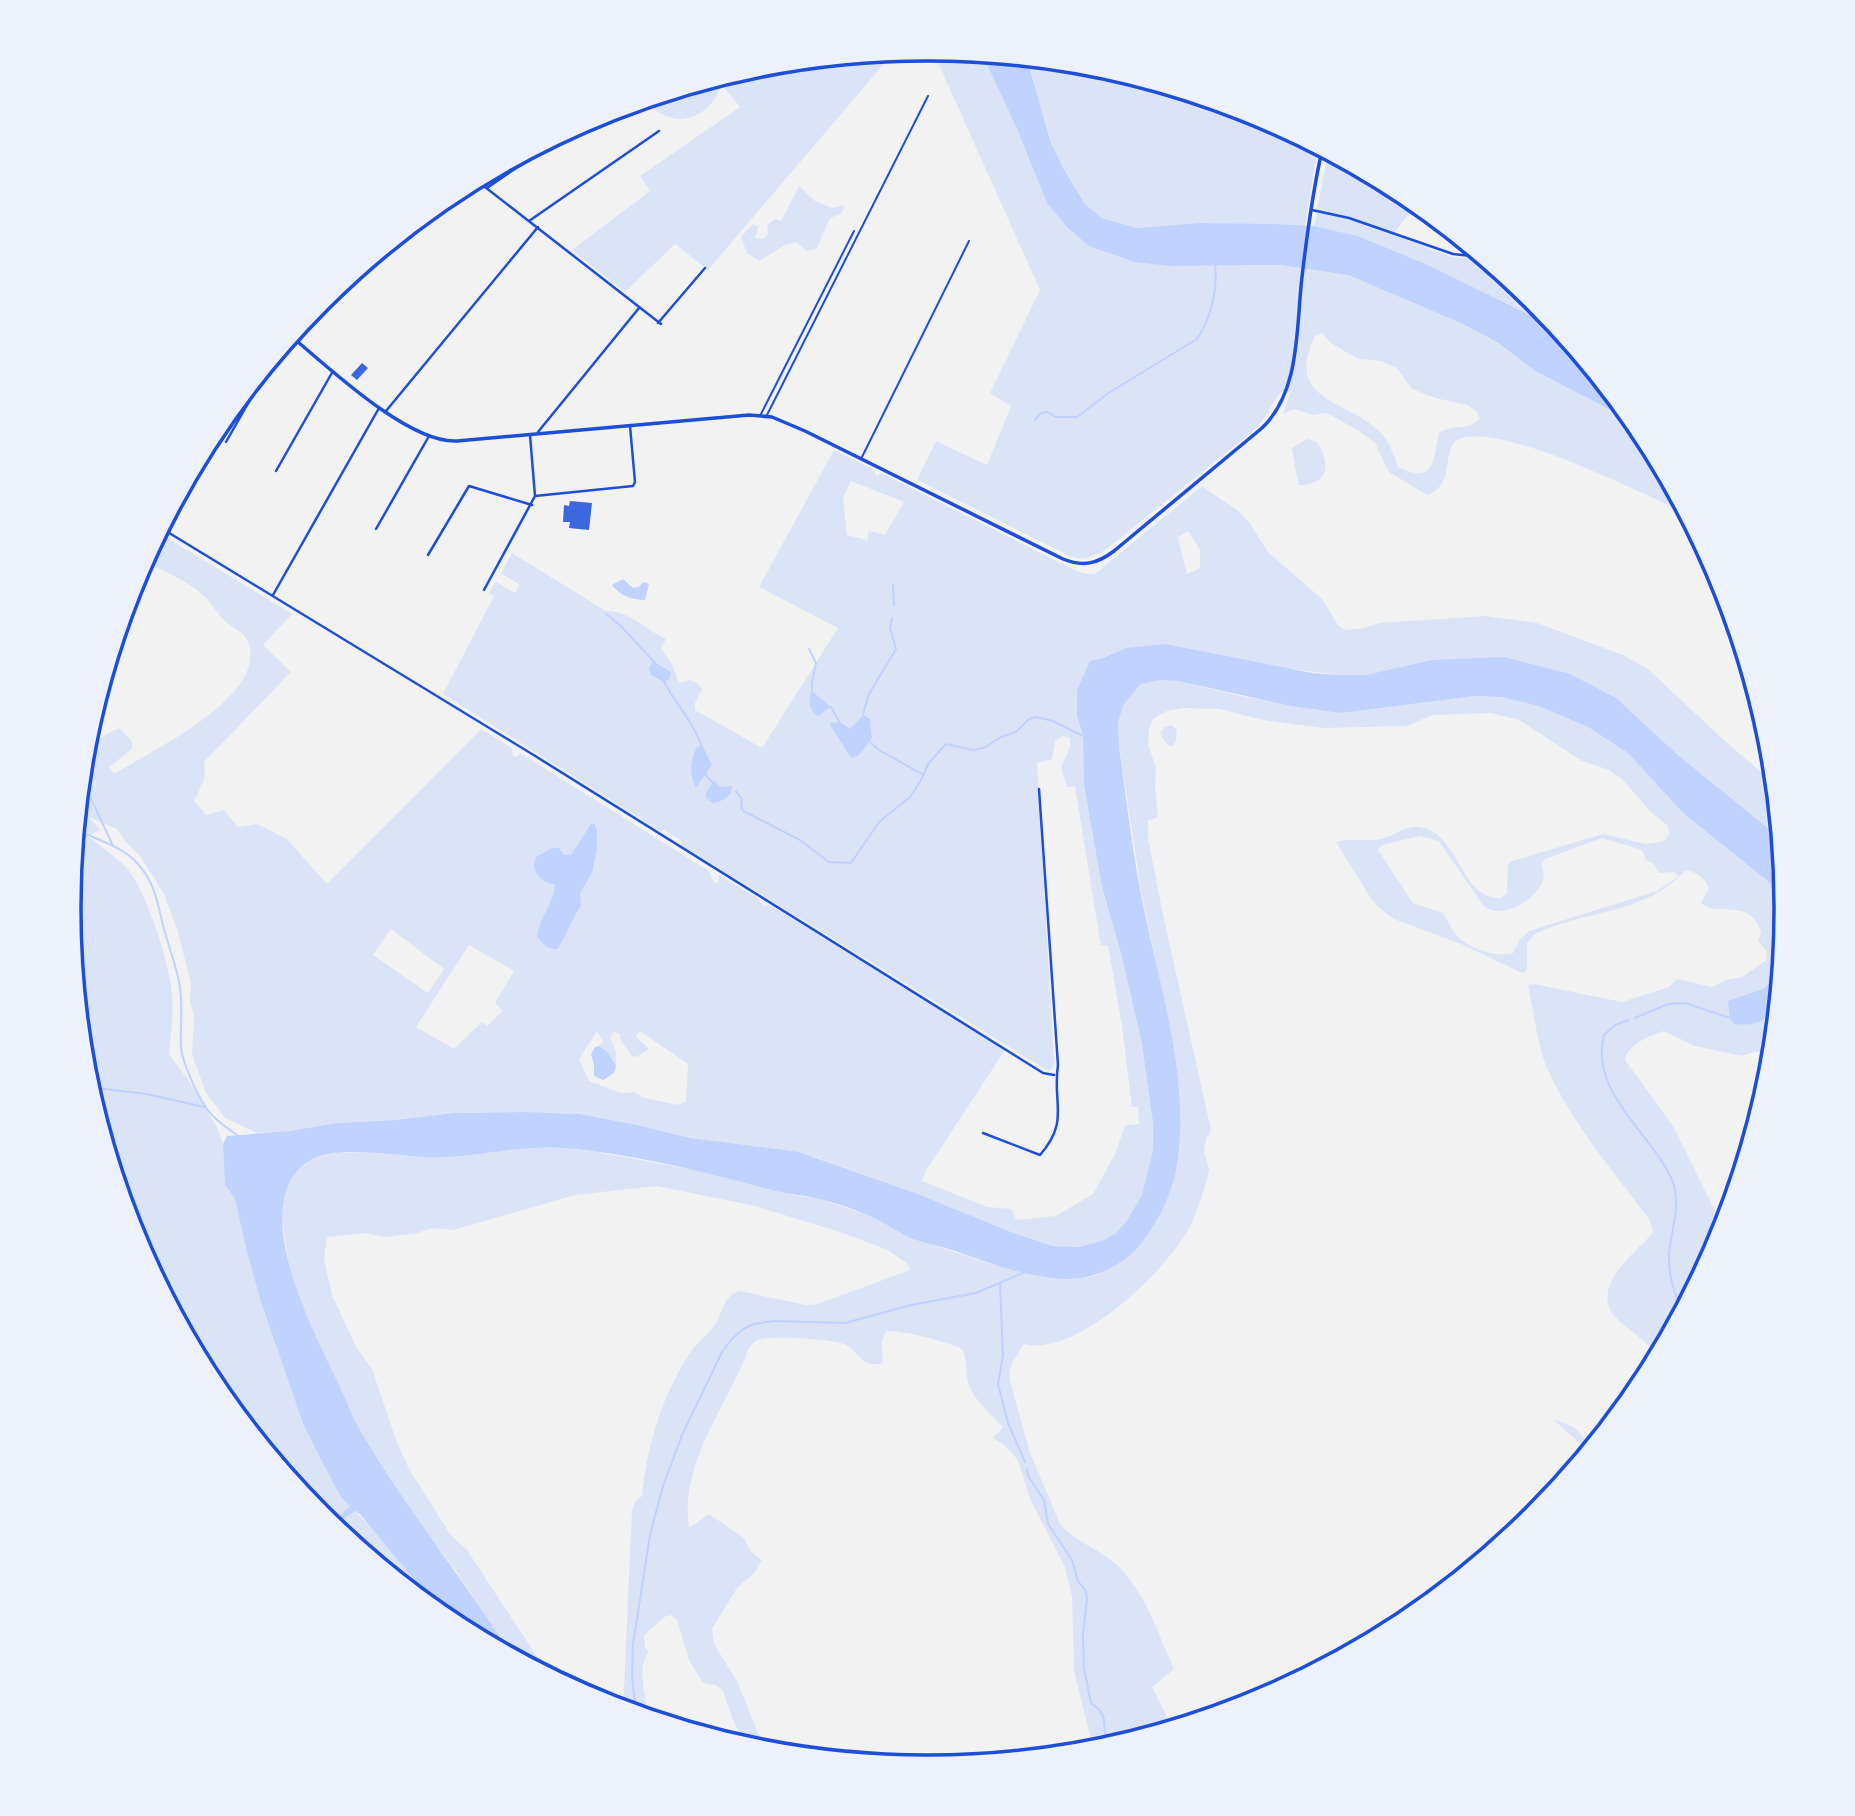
<svg xmlns="http://www.w3.org/2000/svg" width="1855" height="1816" font-family="'Golos Text',sans-serif">
  <style>
    .green { fill: #dbe4f7; fill-rule: evenodd }
    .water { fill: #bfd3fe }
    .lines { fill: none; stroke-linecap: round; stroke-linejoin: round }
    .stream { stroke: #bfd3fe; stroke-width: 2 }
    .building { fill: #3d67dc }
    .service { stroke: #1d4ed8; stroke-width: 2 }
    .minor { stroke: #1d4ed8; stroke-width: 2.5 }
    .tertiary { stroke: #1d4ed8; stroke-width: 3.5 }
    .rim { fill: none; stroke: #1d4ed8; stroke-width: 3.5 }
  </style>
  <rect width="100%" height="100%" fill="#f2f2f2"/>
  <path class="green" d="M932,49L982,54L1017,129L1047,203L1171,266L1280,265L1348,275L1463,324L1497,343L1535,371L1634,422L1642,431L1685,513C1643,494 1499,421 1459,439C1440,448 1457,485 1427,495L1389,472L1375,443L1359,431L1327,413L1313,415L1294,409L1283,414L1290,393L1282,391C1271,403 1267,418 1254,430L1108,548C1096,556 1084,562 1070,556L917,480L936,441L987,465L1011,406L990,393L1040,290ZM1322,333L1331,343L1358,359L1381,361L1397,368L1412,389L1435,398L1467,405L1476,411L1480,418C1470,432 1452,423 1439,433C1433,460 1435,485 1398,467C1393,453 1389,440 1378,430C1345,399 1284,401 1315,336Z
    M894,52L708,270L675,244L625,292L572,250L650,191L640,176L740,107L722,85C708,121 672,132 645,100L760,65Z
    M1027,59L1095,66L1257,115L1318,147L1305,225L1198,223L1136,228L1102,218L1085,204L1062,166L1051,143Z
    M1328,153L1405,194L1452,233L1409,213L1393,234L1451,257L1484,259L1535,301L1578,353L1534,317L1426,264L1358,236L1314,226Z
    M799,186L815,201L832,208L845,205L841,214L830,218L817,248L807,251L796,242L785,245L759,261L747,253L741,237L753,224L759,226L755,238L764,239L768,234L767,225L775,219L781,221Z
    M1307,439L1317,442C1331,463 1329,485 1299,485C1295,473 1295,461 1292,448Z
    M834,450L874,470L876,476L881,473L1064,565C1078,571 1093,581 1103,567L1202,486L1237,510L1249,522L1268,552L1322,599L1338,625L1345,630L1364,628L1379,623L1485,616L1537,623L1623,655L1648,669L1727,743L1774,783L1780,838L1678,755L1616,698L1431,660L1366,675H1338L1126,648L1103,658L1090,661L1077,690V716L1083,736L1084,785L1102,887L1121,953L1146,1062L1153,1123V1149L1142,1195L1126,1222L1116,1233L1104,1240L1079,1247L1052,1246L1011,1232L918,1194L815,1157L690,1138L637,1125L580,1114L527,1112L454,1113L395,1120L337,1123L289,1131L257,1133L225,1118L206,1093L192,1055L194,1015L190,1002L191,983L177,929L164,894L140,856L124,840L117,829L89,817L100,830L88,836C100,846 115,856 126,867C146,890 170,963 172,994C174,1014 171,1033 169,1054L191,1084L218,1129L223,1144L225,1185L235,1199L247,1253L261,1302L330,1475L340,1498L351,1506L331,1524L320,1515L213,1385L134,1236L85,1075L69,908L86,738L90,743L119,728L132,741V749L109,767L114,774C149,752 276,693 246,638C242,631 231,627 225,621C217,614 212,603 204,596C188,581 163,571 144,561L159,533L292,614L263,645L291,672L204,762L205,777L194,801L206,815L224,810L238,827L257,824L287,839L327,884L481,729L512,748L513,756L517,757L520,753L709,871L714,883H718L719,875L756,897L764,906L770,905L1005,1050L927,1169L922,1181L987,1207L1011,1209L1016,1220L1056,1216L1093,1194L1115,1154L1125,1125L1139,1124L1138,1107H1132L1122,1026L1108,945L1101,946L1075,787H1067L1061,767L1071,745L1069,737L1062,736L1055,741L1052,759L1037,763L1054,1061L1053,1067L1048,1071L681,845V840L664,830L660,831L443,694L494,596L489,593L496,582L515,593L520,585L501,573L512,553L606,611C630,611 645,629 666,639L661,648L673,666L679,683L690,680L698,684L702,689L695,703V710L762,748L838,628L759,587ZM851,481L904,502L885,535L869,531L867,540L847,535L843,498ZM1188,531L1200,550V568L1187,574L1178,537ZM391,929L444,969L428,993L373,955ZM469,945L514,971L495,1003L503,1011L487,1026L482,1022L454,1049L416,1027ZM597,1031L603,1041L599,1046L608,1052L616,1066V1052L610,1038L614,1031L620,1034L621,1041L632,1056L636,1057L649,1049L636,1037L640,1031L688,1064L686,1101L678,1105L644,1098L634,1092L621,1093L589,1081L579,1059Z
    M1160,680L1178,681L1245,697L1341,713L1475,696L1501,697L1539,706L1588,727L1628,753L1683,813L1785,895L1786,908L1772,1053L1754,1052L1742,1056L1695,1046L1664,1031C1649,1036 1628,1044 1625,1060L1673,1126L1717,1215H1723L1729,1208V1189L1735,1192L1721,1237L1658,1355C1646,1341 1630,1331 1617,1319C1588,1289 1632,1255 1652,1234L1653,1230L1649,1219C1614,1172 1573,1125 1548,1070C1537,1045 1534,1013 1528,985L1534,984L1622,1002L1669,987L1677,979L1712,987L1726,980L1742,977L1766,960L1767,952L1758,941L1761,931C1748,896 1719,919 1701,903L1709,889C1706,879 1697,872 1686,870C1641,917 1589,908 1535,934L1527,943V969L1524,973L1520,972L1461,944L1394,919L1379,908L1370,897L1336,842C1351,837 1372,843 1384,838C1399,833 1408,823 1425,828C1460,839 1462,900 1501,898L1507,893L1508,864L1512,861L1603,834L1646,844L1665,841L1669,834L1668,826L1650,811L1622,779L1609,770L1582,761L1519,720L1491,713L1432,715L1407,726L1322,728L1263,720L1219,709L1185,708L1167,711L1154,718L1149,728L1148,745L1156,767L1155,788L1158,817L1148,821V838L1163,915L1211,1130C1208,1136 1204,1143 1204,1150C1204,1157 1209,1164 1209,1170C1208,1180 1195,1217 1190,1226C1168,1270 1076,1358 1024,1344L1012,1363L1009,1372L1011,1384L1029,1450L1060,1524C1075,1542 1100,1549 1117,1565C1146,1593 1158,1634 1174,1669L1152,1687L1172,1727L1097,1750L1089,1732L1074,1671L1072,1597L1065,1567L1030,1499L1018,1460L1004,1445L993,1438L1003,1427C992,1415 976,1402 970,1388C964,1376 969,1360 962,1349C951,1342 900,1330 887,1331C879,1341 883,1351 883,1363C861,1369 859,1352 846,1345C836,1339 767,1335 757,1340C754,1342 751,1345 749,1348C728,1405 679,1463 689,1528L709,1514L744,1538L750,1551L762,1560L755,1572L737,1588L712,1629L714,1644L737,1681L758,1733L773,1752L750,1748C736,1730 729,1712 723,1690L715,1685L703,1683L689,1660L677,1620L671,1615L664,1617L644,1635L645,1647L649,1652C636,1668 646,1697 648,1716L623,1709L632,1510L636,1501L642,1496C647,1446 662,1395 690,1353C697,1342 708,1335 715,1325C723,1313 723,1295 740,1291L806,1305L818,1304L910,1270L908,1264L888,1250L840,1232L755,1206L657,1186L575,1195L453,1230L433,1228L417,1233L385,1237L365,1233L327,1237L324,1259L332,1295L356,1347L372,1369L396,1440L409,1469L450,1534L467,1550L534,1652L554,1678L512,1655L458,1574L422,1526L361,1433L305,1316L289,1268L281,1207L287,1186L296,1173L312,1158L338,1153L524,1147L559,1148L592,1151L689,1169L793,1195L816,1198L868,1215L909,1237L990,1264L1042,1275L1074,1279L1094,1276L1115,1266L1180,1105L1167,1013L1142,897L1119,746L1118,722L1124,704L1141,684ZM1420,836L1439,841L1482,904C1501,923 1536,900 1543,880C1545,874 1542,870 1542,863L1545,859L1602,838L1642,850L1646,860L1653,863L1659,873L1674,872L1679,876L1657,891L1529,931L1520,939L1513,953C1498,958 1470,949 1459,938C1452,931 1448,921 1443,913L1413,903L1378,850L1382,845Z
    M1171,725L1177,730L1176,741L1173,746L1167,745L1160,733L1165,727Z
    M1553,1419L1574,1427L1592,1446L1588,1451Z
    M355,1511L379,1535L446,1618L333,1526Z"/>
  <path class="water" d="M982,54L1027,59L1051,143L1062,166L1085,204L1102,218L1136,228L1198,223L1277,224L1314,226L1358,236L1426,264L1534,317L1578,353L1634,422L1535,371L1498,343L1463,324L1348,275L1280,265L1171,266L1135,262L1089,246L1068,228L1047,203L1017,129Z
    M623,579L633,588L639,587L643,582L649,584L645,600C632,600 619,595 612,585Z
    M1165,644L1312,673L1338,675H1366L1431,660L1504,657L1570,674L1616,698L1678,755L1780,838L1785,895L1683,813L1628,753L1588,727L1539,706L1501,697L1475,696L1341,713L1291,706L1178,681L1160,680L1141,684L1124,704L1118,722L1119,746C1126,797 1132,849 1142,900C1159,984 1192,1084 1176,1170C1172,1194 1158,1220 1144,1240C1127,1263 1097,1279 1068,1279C1030,1278 991,1264 955,1251C940,1246 923,1243 908,1237C897,1231 886,1224 874,1218C857,1210 837,1203 819,1199C806,1195 793,1195 780,1192C709,1174 635,1153 561,1148C515,1145 470,1159 424,1157C396,1155 333,1145 309,1161C244,1204 315,1334 339,1385C347,1402 354,1421 364,1437C410,1513 465,1582 512,1655L446,1618L360,1514L355,1511L333,1526L331,1524L350,1506L341,1498L304,1426L261,1302L247,1253L235,1199L225,1185L223,1144L227,1136L289,1131L337,1123L395,1120L454,1113L527,1112L580,1114L637,1125L690,1138L799,1152L918,1194L1011,1232L1052,1246L1079,1247L1104,1240L1116,1233L1126,1222L1142,1195L1153,1149V1123L1142,1044L1121,953L1102,887L1084,785L1083,736L1077,716V690L1090,661L1103,658L1126,648Z
    M654,662L671,672L669,679L664,682L651,675L649,669L651,664Z
    M812,691L831,707L818,716C810,712 807,699 812,691Z
    M863,715L870,719L872,738L858,756L851,758L829,723L840,722L850,729Z
    M702,745L712,765L696,788C689,775 690,760 697,747Z
    M714,780L720,787L732,786C732,797 723,801 713,803L706,798V793Z
    M591,824H594L597,829V849L592,873L580,893L581,906C571,920 567,936 557,949C547,950 542,944 537,936C540,917 553,904 555,885C543,881 538,879 534,866L536,857L552,848H559L564,855H571Z
    M1781,965L1776,1010C1762,1023 1753,1026 1734,1024L1730,1018L1728,1001L1763,989L1773,980Z
    M599,1046L608,1052L616,1066L614,1073L603,1080L594,1076V1065L591,1054L595,1047Z"/>
  <g class="lines">
    <path class="stream" d="M1533,318L1542,310
      M1035,420L1041,413L1047,412L1056,417H1077L1110,392L1197,339C1211,318 1218,290 1215,264
      M893,585L894,605
      M606,614L621,626L655,663
      M809,649L816,663L812,682V690
      M663,680C675,703 692,720 701,744
      M831,707L840,723
      M863,714L869,694L896,649L890,628L892,618
      M870,742L879,750L922,774
      M705,774L712,782
      M81,777L113,846
      M736,791L742,799L741,806L743,811L800,840L829,862L851,863L879,822L910,797L921,780L928,764L946,744L973,750L984,748L1001,737L1016,732L1029,719L1036,717L1053,721L1083,736
      M76,830C96,839 123,847 137,863C153,880 157,899 162,921C167,944 177,965 180,988C183,1008 180,1028 181,1047C182,1062 197,1094 205,1106C212,1118 226,1127 237,1135
      M1635,1018L1668,1004L1685,1003L1730,1018
      M1628,1020L1615,1025L1604,1035C1589,1093 1651,1132 1672,1180C1682,1204 1671,1229 1669,1254C1668,1272 1674,1294 1682,1311
      M88,1087L147,1094L204,1107
      M1000,1284L1003,1355L998,1384L1008,1423L1025,1462
      M1027,1469L1028,1476L1044,1500L1048,1524L1072,1560L1078,1581L1086,1591L1087,1599L1083,1635L1084,1668L1091,1703C1115,1720 1095,1726 1113,1745
      M636,1713L632,1676L633,1644L650,1535L663,1486L682,1435L722,1352L732,1339L743,1329L754,1324L773,1321L845,1323L911,1305L976,1293L1025,1272"/>
  </g>
  <path class="building" d="M362,363L368,368L357,380L351,375Z
    M570,501L592,503L589,530L569,528L570,522H563L564,505L569,506Z"/>
  <g class="lines">
    <path class="service" d="M761,414L854,231
      M767,415L928,96
      M862,457L969,241"/>
    <path class="minor" d="M476,180L661,324
      M487,188L576,127
      M1312,210L1349,218L1453,254L1481,257
      M529,221L659,131
      M658,323L705,268
      M386,411L538,227
      M538,432L639,308
      M226,442L275,356
      M276,471L333,371
      M535,496L633,486L635,482L630,426
      M161,528L532,754L1043,1073L1054,1075
      M376,529L429,436
      M428,555L469,486L532,505
      M484,590L535,496L530,435
      M273,595L379,408
      M983,1133L1040,1155C1070,1121 1052,1103 1058,1065L1039,789"/>
    <path class="tertiary" d="M291,336C328,367 409,444 457,441L749,415L772,417L805,431L1063,559C1083,567 1097,564 1114,551L1262,428C1301,391 1296,326 1302,277C1307,234 1313,191 1322,150"/>
  </g>
  <path d="M0 0H1855V1816H0ZM927 61H928A846 846 0 0 1 1774 907V909A846 846 0 0 1 928 1755H927A846 846 0 0 1 81 909V907A846 846 0 0 1 927 61Z" fill="#edf1fc" fill-rule="evenodd"/>
  <path class="rim" d="M927 61H928A846 846 0 0 1 1774 907V909A846 846 0 0 1 928 1755H927A846 846 0 0 1 81 909V907A846 846 0 0 1 927 61Z"/>
</svg>
